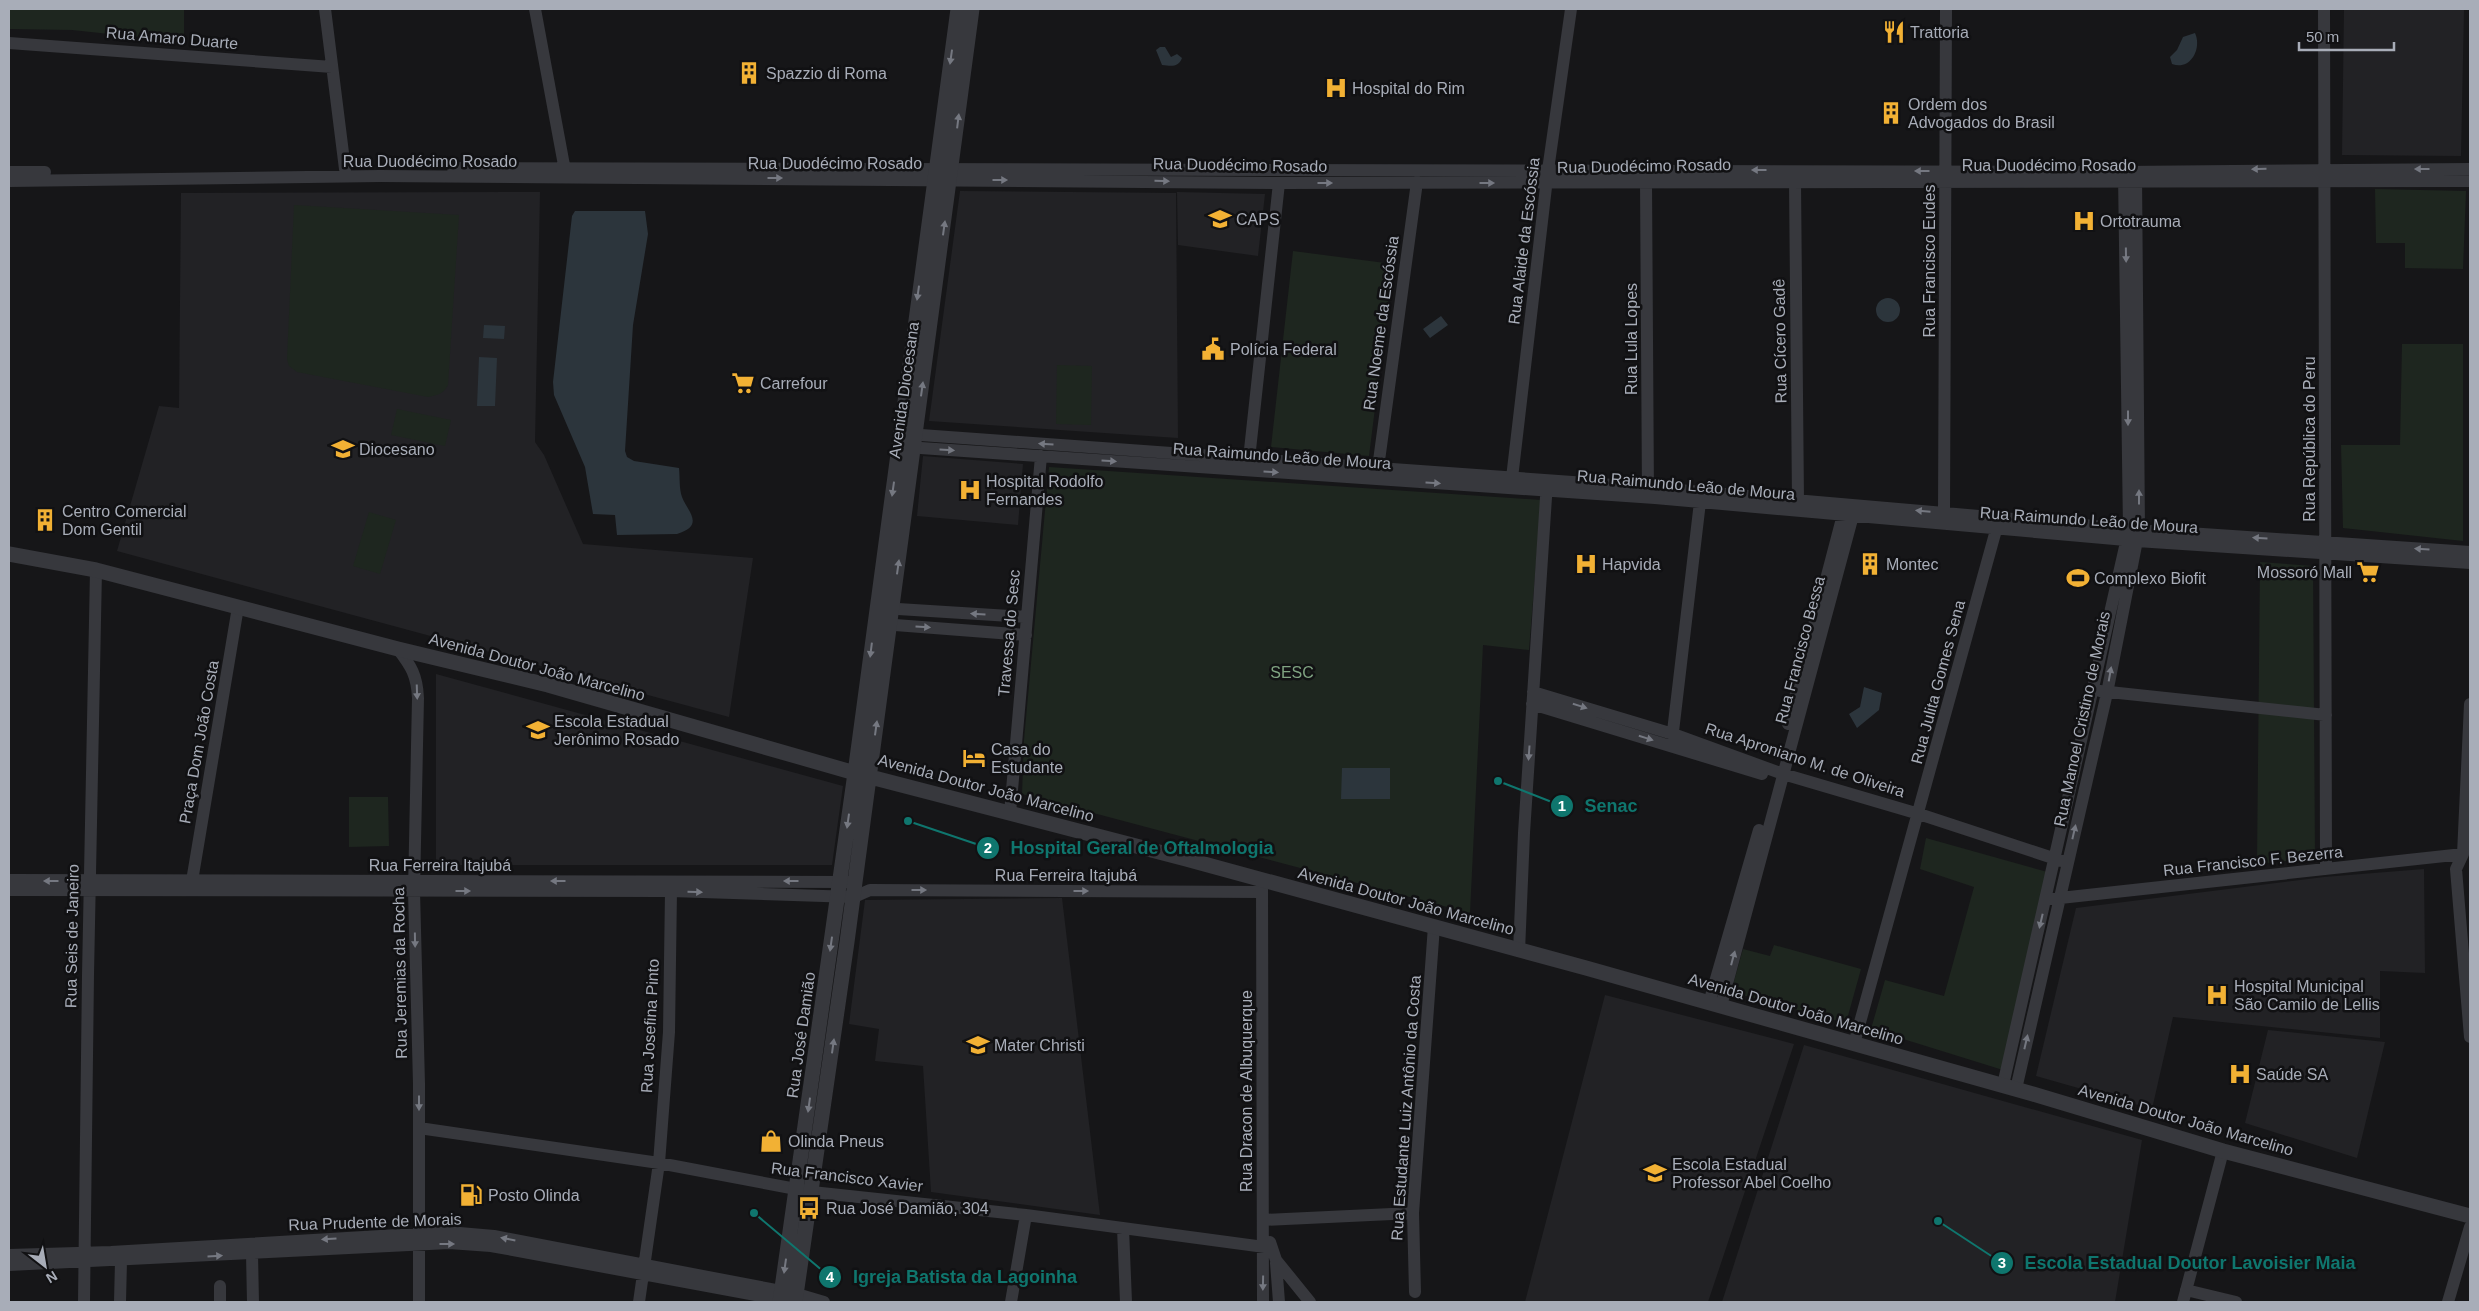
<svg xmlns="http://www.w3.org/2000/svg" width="2479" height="1311" font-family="Helvetica,sans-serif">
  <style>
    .built { fill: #222225 }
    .green { fill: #1e261f }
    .water { fill: #2c353c }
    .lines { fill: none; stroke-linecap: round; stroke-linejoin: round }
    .minor { stroke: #37383d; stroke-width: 12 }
    .tertiary { stroke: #37383d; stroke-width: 15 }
    .oneway { fill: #757881 }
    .labels { text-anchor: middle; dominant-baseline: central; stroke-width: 5; stroke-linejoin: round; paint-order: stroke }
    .poi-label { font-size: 16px; fill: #a8adb8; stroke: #111113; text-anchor: start }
    .street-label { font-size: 16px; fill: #a8adb8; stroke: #111113 }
    .park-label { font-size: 16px; fill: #7fa381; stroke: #111113 }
    .leader { fill: none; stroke: #0f766e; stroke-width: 2 }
    .callout-dot { fill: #0f766e; stroke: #111113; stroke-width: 2 }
    .mark-label { font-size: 15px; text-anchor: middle; font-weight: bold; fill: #fff }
    .callout-label { font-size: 18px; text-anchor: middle; font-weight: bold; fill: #0f766e; stroke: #111113; stroke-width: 5; stroke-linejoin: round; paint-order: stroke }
  </style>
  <rect width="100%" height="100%" fill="#161618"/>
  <path class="built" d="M2344,9H2464L2461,156L2342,155Z
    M960,191L1176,193L1178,438L929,421Z
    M540,192L535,442L544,455L583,544L753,558L729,717L117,551L159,406L179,408L181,193Z
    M1177,192L1265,194L1258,256L1178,245Z
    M923,456L1023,464L1018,525L917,516Z
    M436,674L843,786L832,865H436Z
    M2424,869L2425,973L2380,971V1038L2173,1017L2152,1109L2036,1076L2076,908L2324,877Z
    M1062,898L1100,1215L931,1192L923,1066L875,1061L879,1029L849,1024L865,900Z
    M1605,995L1794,1044L1708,1302H1525Z
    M2268,1030L2385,1042L2357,1158L2245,1123Z
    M1804,1045L2142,1140L2115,1302H1722Z"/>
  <path class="green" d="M9,9H184V42L72,30L9,29Z
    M2375,189L2466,191L2463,269L2405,268V243H2376Z
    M294,205L459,215L448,385C443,394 438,395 428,397L297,372L289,366L287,359Z
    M1293,251L1393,264L1369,456L1271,447Z
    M2402,344H2463V541L2343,528L2341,445H2400Z
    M1057,365L1092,366L1091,425L1056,424Z
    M397,409L451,420L445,446L391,435Z
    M1049,467L1541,500L1529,650L1483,645L1470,913L1022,794L1024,740Z
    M369,512L396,520L380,574L353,566Z
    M2260,562L2313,566L2315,858L2257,864Z
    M349,797H388L389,846L349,847Z
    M1926,838L2051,873L2003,1070L1871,1029L1885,980L1944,996L1974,887L1920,869Z
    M1774,945L1861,969L1846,1023L1731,992L1743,949L1770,956Z"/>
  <path class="water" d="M2195,33C2202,48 2191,71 2172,64L2170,57L2177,50L2183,37Z
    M1160,47H1165L1171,57L1177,54L1182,58C1178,68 1171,66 1162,65L1156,50Z
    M575,211H645L648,234L633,325L625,451L627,457L634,461L679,468C680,477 679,489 682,497C687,511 706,525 677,534L617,535L615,515L593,514L585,467L554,395L553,382L572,216Z
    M1876 310a12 12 0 1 1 24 0a12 12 0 1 1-24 0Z
    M1441,316L1448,325L1430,338L1423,329Z
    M484,325L505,326L504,339L483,338Z
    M479,357L497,358L495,406H477Z
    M1864,687L1882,693L1879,710L1857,728L1849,714L1860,707Z
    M1342,768H1390V799H1341Z"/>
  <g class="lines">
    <path class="minor" d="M325,9L345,169
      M535,9L566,176
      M2324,9L2326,869
      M9,43L332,67
      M453,168L2124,172L2470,169
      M9,172H45
      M9,181L380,176L1279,183L2470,181
      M1646,181L1648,496
      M1795,182L1798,500
      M907,434L1656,488L2129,529L2470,552
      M906,447L1655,498L2137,541L2470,563
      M1249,459L1279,183
      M1378,468L1417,182
      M1512,478L1548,170L1571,9
      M1944,513L1946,9
      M882,608L1027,617
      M882,624L1026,635
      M398,649C411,666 417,675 418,698L414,891L419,1084V1302
      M2100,691L2326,715
      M1533,692L1673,734L1783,774L1919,814L2062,861
      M1532,704L1762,774
      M2470,704L2463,854L2456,869L2470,1037
      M1788,724L1845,507
      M1672,740L1700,502
      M1010,813L1041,456
      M9,880L849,882
      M192,881L238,607
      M1262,885L1263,1302
      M9,890L671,891L854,897L870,890L1262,892
      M2051,899L2463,854
      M1519,951L1524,833L1547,482
      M1709,1003L1759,830
      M1721,1006L1855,508
      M1854,1044L1996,530
      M2003,1085L2129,529L2124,174
      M2016,1089L2107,693L2139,530L2136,175
      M419,1128L659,1163L812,1192L1026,1215L1272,1248
      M1263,1220L1413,1213
      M1123,1228L1126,1302
      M1270,1242L1276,1260L1310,1302
      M252,1254L253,1302
      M9,1255L111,1252L448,1232L494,1236L797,1294L824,1302
      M1276,1263L1279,1302
      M9,1265L449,1243L491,1246L788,1301
      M220,1286V1302
      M2186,1290L2236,1302
      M1415,1292L1413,1213L1434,926
      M84,1302L88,975L96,570
      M120,1302L121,1261
      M639,1302L659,1163L669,1032L671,891
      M1011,1302L1026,1215
      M2183,1302L2223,1151
      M2448,1302L2470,1227"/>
    <path class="tertiary" d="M9,554L96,570L398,649L548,685L855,773L1186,859L1586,968L2033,1094L2223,1151L2470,1216
      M780,1302L855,773L958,9
      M795,1302L847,942L972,9"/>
  </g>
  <defs><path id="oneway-solid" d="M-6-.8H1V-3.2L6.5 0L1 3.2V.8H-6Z" transform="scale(1.25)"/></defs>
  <g class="oneway">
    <use href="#oneway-solid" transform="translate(951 57) rotate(98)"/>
    <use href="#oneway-solid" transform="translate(958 121) rotate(-83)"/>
    <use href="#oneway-solid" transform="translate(2259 169) rotate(179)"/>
    <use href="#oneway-solid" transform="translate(2422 169) rotate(-180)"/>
    <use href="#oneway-solid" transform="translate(1759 170) rotate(180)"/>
    <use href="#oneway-solid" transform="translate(1922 171) rotate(-180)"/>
    <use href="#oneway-solid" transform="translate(775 178)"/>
    <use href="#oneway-solid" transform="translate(1000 180)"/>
    <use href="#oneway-solid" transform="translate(1162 181) rotate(1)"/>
    <use href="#oneway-solid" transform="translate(1325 183)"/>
    <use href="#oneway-solid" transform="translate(1487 183)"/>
    <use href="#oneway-solid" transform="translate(944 228) rotate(-82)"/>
    <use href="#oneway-solid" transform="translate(2126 255) rotate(89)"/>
    <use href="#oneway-solid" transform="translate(918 293) rotate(98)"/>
    <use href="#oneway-solid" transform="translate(922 389) rotate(-82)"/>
    <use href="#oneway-solid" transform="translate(2128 418) rotate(90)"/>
    <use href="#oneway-solid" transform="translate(1046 444) rotate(-176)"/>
    <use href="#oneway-solid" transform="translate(947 450) rotate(3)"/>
    <use href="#oneway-solid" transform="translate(1109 461) rotate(4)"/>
    <use href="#oneway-solid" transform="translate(1271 472) rotate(4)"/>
    <use href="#oneway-solid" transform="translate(1433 483) rotate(4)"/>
    <use href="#oneway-solid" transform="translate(893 489) rotate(98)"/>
    <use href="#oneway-solid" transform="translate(2139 497) rotate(-90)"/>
    <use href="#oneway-solid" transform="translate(1923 511) rotate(-175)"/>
    <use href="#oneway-solid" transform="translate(2260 538) rotate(-176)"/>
    <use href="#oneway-solid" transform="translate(2422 549) rotate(-176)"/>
    <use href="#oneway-solid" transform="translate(898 567) rotate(-82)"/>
    <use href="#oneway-solid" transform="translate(978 614) rotate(-177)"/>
    <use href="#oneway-solid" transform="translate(923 627) rotate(4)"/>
    <use href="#oneway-solid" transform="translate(871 650) rotate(97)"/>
    <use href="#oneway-solid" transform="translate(2110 674) rotate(-80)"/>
    <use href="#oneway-solid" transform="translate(417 692) rotate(88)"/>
    <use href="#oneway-solid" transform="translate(1580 706) rotate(17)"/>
    <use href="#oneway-solid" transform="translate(876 728) rotate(-82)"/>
    <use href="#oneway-solid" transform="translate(1646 738) rotate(17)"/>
    <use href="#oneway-solid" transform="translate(1529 753) rotate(94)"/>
    <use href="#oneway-solid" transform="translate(848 821) rotate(98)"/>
    <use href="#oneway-solid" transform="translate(2074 832) rotate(-77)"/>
    <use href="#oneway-solid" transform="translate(51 881) rotate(-180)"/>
    <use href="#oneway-solid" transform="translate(558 881) rotate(-180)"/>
    <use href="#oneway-solid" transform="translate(791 881) rotate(180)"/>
    <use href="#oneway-solid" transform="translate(919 890)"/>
    <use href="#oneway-solid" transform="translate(463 891)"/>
    <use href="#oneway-solid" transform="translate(1081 891)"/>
    <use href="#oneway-solid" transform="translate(695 892) rotate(2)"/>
    <use href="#oneway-solid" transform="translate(2041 921) rotate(103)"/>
    <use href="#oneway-solid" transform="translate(415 940) rotate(89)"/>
    <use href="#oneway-solid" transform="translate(831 944) rotate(98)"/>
    <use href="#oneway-solid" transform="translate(1733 958) rotate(-75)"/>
    <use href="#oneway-solid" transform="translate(2026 1042) rotate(-77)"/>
    <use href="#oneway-solid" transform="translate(833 1046) rotate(-82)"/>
    <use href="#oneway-solid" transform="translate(419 1103) rotate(90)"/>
    <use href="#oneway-solid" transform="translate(809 1105) rotate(98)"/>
    <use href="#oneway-solid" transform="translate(329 1239) rotate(176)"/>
    <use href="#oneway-solid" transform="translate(508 1239) rotate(-169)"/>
    <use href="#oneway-solid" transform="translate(447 1244)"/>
    <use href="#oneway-solid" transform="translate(215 1256) rotate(-3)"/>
    <use href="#oneway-solid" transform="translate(785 1266) rotate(98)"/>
    <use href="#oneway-solid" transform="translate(1263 1283) rotate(91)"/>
  </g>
  <defs>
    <symbol id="restaurant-bare" viewBox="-9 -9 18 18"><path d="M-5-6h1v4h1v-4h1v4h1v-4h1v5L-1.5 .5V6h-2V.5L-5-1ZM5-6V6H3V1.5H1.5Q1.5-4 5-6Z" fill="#f2b134" stroke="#111113" stroke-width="2.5" paint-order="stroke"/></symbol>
    <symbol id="building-bare" viewBox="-9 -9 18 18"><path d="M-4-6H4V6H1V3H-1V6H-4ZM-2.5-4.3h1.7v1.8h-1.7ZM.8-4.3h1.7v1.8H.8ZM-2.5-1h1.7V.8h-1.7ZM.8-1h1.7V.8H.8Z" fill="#f2b134" stroke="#111113" stroke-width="2.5" paint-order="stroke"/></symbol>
    <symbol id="hospital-bare" viewBox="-9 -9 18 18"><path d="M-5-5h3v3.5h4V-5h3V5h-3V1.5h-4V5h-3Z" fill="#f2b134" stroke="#111113" stroke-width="2.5" paint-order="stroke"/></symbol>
    <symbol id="school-bare" viewBox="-9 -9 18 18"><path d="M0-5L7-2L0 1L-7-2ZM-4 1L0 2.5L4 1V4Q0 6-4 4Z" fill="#f2b134" stroke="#111113" stroke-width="2.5" paint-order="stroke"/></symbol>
    <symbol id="civic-bare" viewBox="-9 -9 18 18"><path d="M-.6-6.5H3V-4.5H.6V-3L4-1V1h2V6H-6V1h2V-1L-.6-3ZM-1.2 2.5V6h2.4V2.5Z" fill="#f2b134" stroke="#111113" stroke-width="2.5" paint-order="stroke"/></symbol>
    <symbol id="supermarket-bare" viewBox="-9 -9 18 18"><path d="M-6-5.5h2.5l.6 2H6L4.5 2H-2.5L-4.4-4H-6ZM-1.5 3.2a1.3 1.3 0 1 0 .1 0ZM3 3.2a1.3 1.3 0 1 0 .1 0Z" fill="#f2b134" stroke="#111113" stroke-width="2.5" paint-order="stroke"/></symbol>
    <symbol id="university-bare" viewBox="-9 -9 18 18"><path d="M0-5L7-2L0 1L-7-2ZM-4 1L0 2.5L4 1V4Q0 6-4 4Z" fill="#f2b134" stroke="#111113" stroke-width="2.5" paint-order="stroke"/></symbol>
    <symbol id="stadium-bare" viewBox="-9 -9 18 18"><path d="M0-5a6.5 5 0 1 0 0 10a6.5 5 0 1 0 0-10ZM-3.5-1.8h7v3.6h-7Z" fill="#f2b134" stroke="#111113" stroke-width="2.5" paint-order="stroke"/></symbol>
    <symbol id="hotel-bare" viewBox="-9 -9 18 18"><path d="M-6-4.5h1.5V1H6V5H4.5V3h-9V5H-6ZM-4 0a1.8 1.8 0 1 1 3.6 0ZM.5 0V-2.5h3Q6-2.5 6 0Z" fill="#f2b134" stroke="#111113" stroke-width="2.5" paint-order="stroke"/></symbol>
    <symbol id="shop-bare" viewBox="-9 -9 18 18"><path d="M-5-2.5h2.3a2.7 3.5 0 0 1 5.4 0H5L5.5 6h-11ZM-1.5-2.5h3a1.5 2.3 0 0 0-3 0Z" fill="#f2b134" stroke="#111113" stroke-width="2.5" paint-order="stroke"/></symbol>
    <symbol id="fuel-bare" viewBox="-9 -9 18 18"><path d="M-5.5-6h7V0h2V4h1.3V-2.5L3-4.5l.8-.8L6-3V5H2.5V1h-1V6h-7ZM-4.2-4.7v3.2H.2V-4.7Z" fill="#f2b134" stroke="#111113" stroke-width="2.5" paint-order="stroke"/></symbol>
    <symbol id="bus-bare" viewBox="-9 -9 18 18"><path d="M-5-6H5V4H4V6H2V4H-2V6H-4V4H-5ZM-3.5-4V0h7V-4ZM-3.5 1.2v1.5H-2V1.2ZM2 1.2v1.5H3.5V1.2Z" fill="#f2b134" stroke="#111113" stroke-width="2.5" paint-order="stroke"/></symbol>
  </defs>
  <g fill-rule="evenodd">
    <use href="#restaurant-bare" x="1878" y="16" width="32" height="32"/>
    <use href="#building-bare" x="733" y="57" width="32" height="32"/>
    <use href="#hospital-bare" x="1320" y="72" width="32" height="32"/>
    <use href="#building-bare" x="1875" y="97" width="32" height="32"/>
    <use href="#school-bare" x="1204" y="203" width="32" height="32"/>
    <use href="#hospital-bare" x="2068" y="205" width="32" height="32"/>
    <use href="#civic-bare" x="1197" y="333" width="32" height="32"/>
    <use href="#supermarket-bare" x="727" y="367" width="32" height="32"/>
    <use href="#university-bare" x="327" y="433" width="32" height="32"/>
    <use href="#hospital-bare" x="954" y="474" width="32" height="32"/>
    <use href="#building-bare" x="29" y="504" width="32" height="32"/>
    <use href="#hospital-bare" x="1570" y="548" width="32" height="32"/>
    <use href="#building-bare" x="1854" y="548" width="32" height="32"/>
    <use href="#supermarket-bare" x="2352" y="556" width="32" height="32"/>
    <use href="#stadium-bare" x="2062" y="562" width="32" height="32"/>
    <use href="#school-bare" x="522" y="714" width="32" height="32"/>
    <use href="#hotel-bare" x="958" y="742" width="32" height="32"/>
    <use href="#hospital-bare" x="2201" y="979" width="32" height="32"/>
    <use href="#university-bare" x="962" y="1029" width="32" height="32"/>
    <use href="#hospital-bare" x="2224" y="1058" width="32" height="32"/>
    <use href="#shop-bare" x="755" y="1125" width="32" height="32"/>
    <use href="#school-bare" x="1639" y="1157" width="32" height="32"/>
    <use href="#fuel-bare" x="455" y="1179" width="32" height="32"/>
    <use href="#bus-bare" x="793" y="1192" width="32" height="32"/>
  </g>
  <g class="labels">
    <g class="poi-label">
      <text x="1910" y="32">Trattoria</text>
      <text x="766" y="73">Spazzio di Roma</text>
      <text x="1352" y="88">Hospital do Rim</text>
      <text x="1908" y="104">Ordem dos<tspan x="1908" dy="18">Advogados do Brasil</tspan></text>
      <text x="1236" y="219">CAPS</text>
      <text x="2100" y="221">Ortotrauma</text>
      <text x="1230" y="349">Polícia Federal</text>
      <text x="760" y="383">Carrefour</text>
      <text x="359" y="449">Diocesano</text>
      <text x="986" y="481">Hospital Rodolfo<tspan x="986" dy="18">Fernandes</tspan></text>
      <text x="62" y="511">Centro Comercial<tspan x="62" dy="18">Dom Gentil</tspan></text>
      <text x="1602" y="564">Hapvida</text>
      <text x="1886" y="564">Montec</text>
      <text x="2352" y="572" text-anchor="end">Mossoró Mall</text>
      <text x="2094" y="578">Complexo Biofit</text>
      <text x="554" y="721">Escola Estadual<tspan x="554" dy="18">Jerônimo Rosado</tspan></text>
      <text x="991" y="749">Casa do<tspan x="991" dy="18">Estudante</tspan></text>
      <text x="2234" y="986">Hospital Municipal<tspan x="2234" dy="18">São Camilo de Lellis</tspan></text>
      <text x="994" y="1045">Mater Christi</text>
      <text x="2256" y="1074">Saúde SA</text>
      <text x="788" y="1141">Olinda Pneus</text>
      <text x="1672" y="1164">Escola Estadual<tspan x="1672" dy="18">Professor Abel Coelho</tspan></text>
      <text x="488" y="1195">Posto Olinda</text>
      <text x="826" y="1208">Rua José Damião, 304</text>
    </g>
    <g class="street-label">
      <text transform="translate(172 38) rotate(5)">Rua Amaro Duarte</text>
      <text x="430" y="161">Rua Duodécimo Rosado</text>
      <text x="835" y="163">Rua Duodécimo Rosado</text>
      <text transform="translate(1240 165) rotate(1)">Rua Duodécimo Rosado</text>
      <text x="2049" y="165">Rua Duodécimo Rosado</text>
      <text transform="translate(1644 166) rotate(-1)">Rua Duodécimo Rosado</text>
      <text transform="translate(1524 241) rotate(-83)">Rua Alaide da Escóssia</text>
      <text transform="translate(1929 261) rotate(-90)">Rua Francisco Eudes</text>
      <text transform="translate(1381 323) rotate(-82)">Rua Noeme da Escóssia</text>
      <text transform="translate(1631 339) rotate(-90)">Rua Lula Lopes</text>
      <text transform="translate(1780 341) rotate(-91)">Rua Cícero Gadê</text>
      <text transform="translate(904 390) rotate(-82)">Avenida Diocesana</text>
      <text transform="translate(2309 439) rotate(-90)">Rua República do Peru</text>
      <text transform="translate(1282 456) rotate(4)">Rua Raimundo Leão de Moura</text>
      <text transform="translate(1686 485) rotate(5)">Rua Raimundo Leão de Moura</text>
      <text transform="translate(2089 520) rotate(4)">Rua Raimundo Leão de Moura</text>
      <text transform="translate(1009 633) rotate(-85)">Travessa do Sesc</text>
      <text transform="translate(1800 650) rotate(-75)">Rua Francisco Bessa</text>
      <text transform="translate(537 667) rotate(15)">Avenida Doutor João Marcelino</text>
      <text transform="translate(1938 682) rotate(-75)">Rua Julita Gomes Sena</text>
      <text transform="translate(2082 719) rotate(-78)">Rua Manoel Cristino de Morais</text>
      <text transform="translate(199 742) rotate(-80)">Praça Dom João Costa</text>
      <text transform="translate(1805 760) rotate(18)">Rua Aproniano M. de Oliveira</text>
      <text transform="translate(986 788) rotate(15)">Avenida Doutor João Marcelino</text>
      <text transform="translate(2253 861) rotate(-6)">Rua Francisco F. Bezerra</text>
      <text x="440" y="865">Rua Ferreira Itajubá</text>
      <text x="1066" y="875">Rua Ferreira Itajubá</text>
      <text transform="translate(1406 901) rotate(15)">Avenida Doutor João Marcelino</text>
      <text transform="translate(72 936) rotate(-89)">Rua Seis de Janeiro</text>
      <text transform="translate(400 973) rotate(-91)">Rua Jeremias da Rocha</text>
      <text transform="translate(1796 1009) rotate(16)">Avenida Doutor João Marcelino</text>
      <text transform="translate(650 1026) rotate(-87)">Rua Josefina Pinto</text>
      <text transform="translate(801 1035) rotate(-82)">Rua José Damião</text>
      <text transform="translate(1246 1091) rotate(-90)">Rua Dracon de Albuquerque</text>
      <text transform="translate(1406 1108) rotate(-86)">Rua Estudante Luiz Antônio da Costa</text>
      <text transform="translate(2186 1120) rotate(16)">Avenida Doutor João Marcelino</text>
      <text transform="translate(847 1177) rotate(7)">Rua Francisco Xavier</text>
      <text transform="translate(375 1222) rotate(-2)">Rua Prudente de Morais</text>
    </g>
    <g class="park-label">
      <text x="1292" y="672">SESC</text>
    </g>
  </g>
  <path class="leader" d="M1498 781L1562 806M908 821L988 848M1938 1221L2002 1263M754 1213L830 1277"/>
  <g class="callout-dot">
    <circle cx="1498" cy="781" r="5"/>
    <circle cx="908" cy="821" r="5"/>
    <circle cx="1938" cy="1221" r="5"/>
    <circle cx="754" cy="1213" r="5"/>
    <circle cx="1562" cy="806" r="12"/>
    <circle cx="988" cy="848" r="12"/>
    <circle cx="2002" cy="1263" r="12"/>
    <circle cx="830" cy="1277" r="12"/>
  </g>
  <g class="mark-label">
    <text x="1562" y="811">1</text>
    <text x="988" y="853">2</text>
    <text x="2002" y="1268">3</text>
    <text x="830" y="1282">4</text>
  </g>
  <g class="callout-label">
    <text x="1611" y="812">Senac</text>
    <text x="1142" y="854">Hospital Geral de Oftalmologia</text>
    <text x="2190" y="1269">Escola Estadual Doutor Lavoisier Maia</text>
    <text x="965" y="1283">Igreja Batista da Lagoinha</text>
  </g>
  <rect width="2479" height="1311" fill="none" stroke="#a8adb8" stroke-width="20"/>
  <g transform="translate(45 1266) rotate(149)" stroke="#111113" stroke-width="4" paint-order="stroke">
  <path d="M0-4L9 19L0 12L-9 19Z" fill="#a8adb8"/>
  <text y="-8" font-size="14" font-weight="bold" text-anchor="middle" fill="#a8adb8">N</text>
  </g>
  <path d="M2299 42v8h95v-8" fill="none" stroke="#a8adb8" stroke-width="2.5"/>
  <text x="2306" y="42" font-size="15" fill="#a8adb8" stroke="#111113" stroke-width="4" paint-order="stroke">50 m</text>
</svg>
